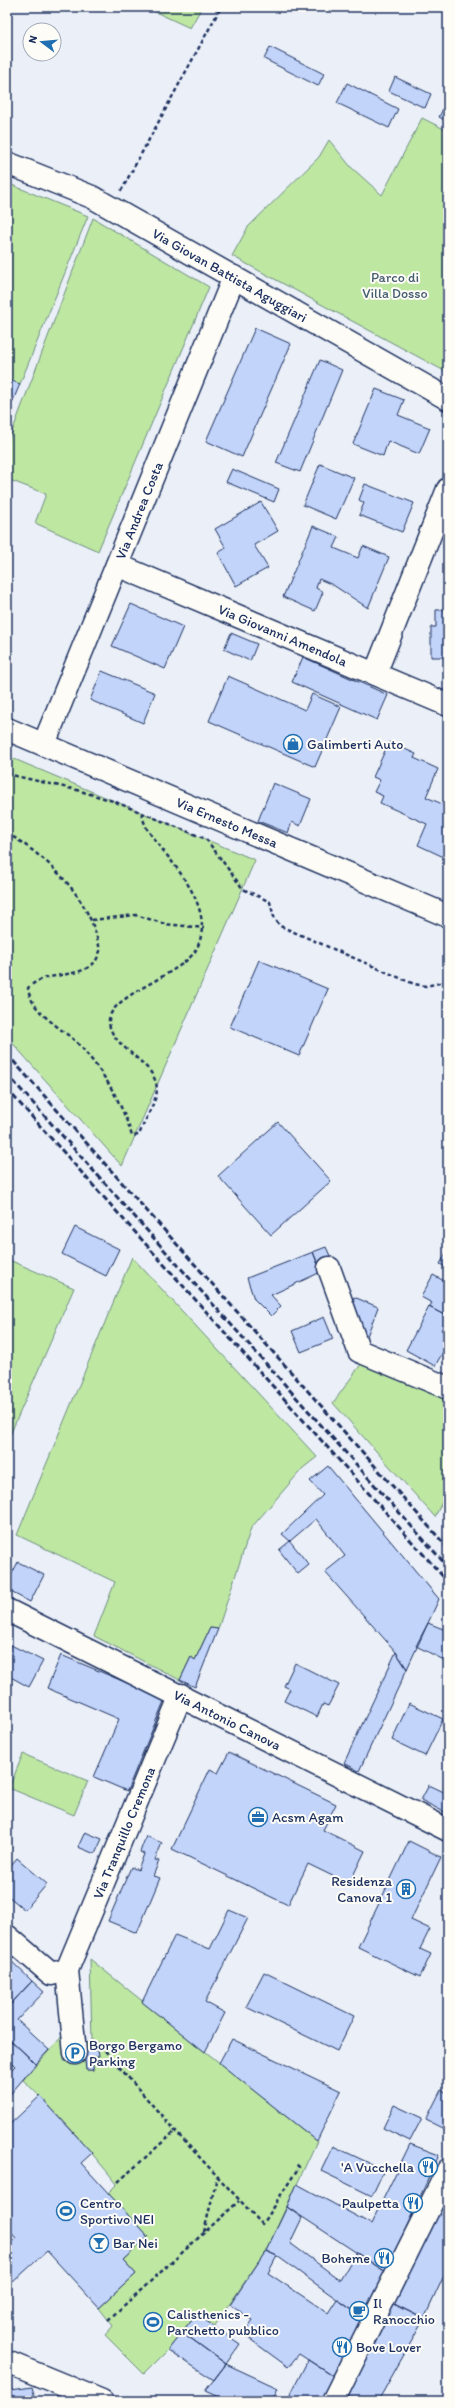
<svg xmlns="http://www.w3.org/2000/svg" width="455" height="2408" font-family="Itim,sans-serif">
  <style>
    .green { fill: #bee7a2; stroke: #6c8b80 }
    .building { fill: #c2d4fa; stroke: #1b2f5e }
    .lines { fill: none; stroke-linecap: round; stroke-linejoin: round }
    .minor-casing { stroke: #1b2f5e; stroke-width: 25 }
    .path { stroke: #1b2f5e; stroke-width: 2.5; stroke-dasharray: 4 3; stroke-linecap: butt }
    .minor { stroke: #fdfcf7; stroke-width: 22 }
    .rail { stroke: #1b2f5e; stroke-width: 3; stroke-dasharray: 6 3; stroke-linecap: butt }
    .labels { text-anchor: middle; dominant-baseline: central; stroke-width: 4; stroke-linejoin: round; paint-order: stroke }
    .street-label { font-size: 14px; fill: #1b2f5e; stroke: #fdfcf7 }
    .park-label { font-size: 14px; fill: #445d6f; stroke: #fdfcf7 }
    .poi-label { font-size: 14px; fill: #1b2f5e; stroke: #fdfcf7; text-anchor: start }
  </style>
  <rect width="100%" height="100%" fill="#ebf0f8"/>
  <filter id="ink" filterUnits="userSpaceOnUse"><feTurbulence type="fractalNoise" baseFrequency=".025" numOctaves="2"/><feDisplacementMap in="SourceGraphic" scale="8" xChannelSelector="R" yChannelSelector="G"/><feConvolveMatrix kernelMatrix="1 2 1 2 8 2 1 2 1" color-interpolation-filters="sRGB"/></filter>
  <g filter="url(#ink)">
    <path class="green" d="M150,7H202L190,28L149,9Z
      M422,118L448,131V373L232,256L248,227L319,157L329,140L351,167L382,195Z
      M7,183L88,216L20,384L7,379Z
      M93,218L209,287L98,551L35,523L46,494L7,479V445Z
      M7,756L255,860L122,1166L7,1037Z
      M132,1257L317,1457L303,1468L251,1528L218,1629L210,1628L195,1660L191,1657L180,1680L94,1636L115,1582L17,1535Z
      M7,1259L74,1288L7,1442Z
      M364,1360L448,1397V1489L435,1517L333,1403Z
      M23,1754L88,1781L74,1815L9,1788Z
      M90,1959L317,2141L266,2251L214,2327L196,2314L168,2350L144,2374L105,2335L113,2326L99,2308L136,2274L123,2260L148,2237L108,2193L117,2184C88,2148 57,2112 23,2080L64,2034V2061H85L86,2070H93V2057H98V2050L84,2051V2043L92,2042Z"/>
    <path class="building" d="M270,47L324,74L318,86L264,59Z
      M395,77L431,94L425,108L389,91Z
      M347,83L398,109L389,128L337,103Z
      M448,99V122L439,117Z
      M255,328L291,344L242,457L206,441Z
      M320,360L342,370L300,472L276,463Z
      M7,379L20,384L12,403L7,401Z
      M376,389L404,400L398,415L430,428L419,454L388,441L383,456L353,444Z
      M320,464L354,478L336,519L303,505Z
      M232,469L279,489L274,502L226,482Z
      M365,484L414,503L402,532L359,515L364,503L359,500Z
      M261,502L278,531L254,545L268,568L236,586L218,553L226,548L215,529Z
      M313,526L339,537L334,548L358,558L363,546L389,557L368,608L333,585L319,579L316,588L323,592L315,611L283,597Z
      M131,604L183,627L165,669L112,646Z
      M436,610H448V657H431V627H436Z
      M231,633L257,644L250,661L224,649Z
      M7,647L12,649L7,662Z
      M303,657L388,695L377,720L292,682Z
      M102,671L155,693L143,723L90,700Z
      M228,676L305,710L312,694L341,707L315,767L209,721Z
      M389,742L416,754L414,758L438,769L426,797L447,806L448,803V859L418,845L427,824L380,803L383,796L374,792L380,780L373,777Z
      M273,783L311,799L300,826L292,822L288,833L258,821Z
      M259,960L328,989L299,1056L230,1027Z
      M278,1122L331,1181L271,1235L218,1176Z
      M75,1227L119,1249L106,1276L62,1254Z
      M326,1247L331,1258L318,1264L313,1252Z
      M448,1250V1268L440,1264Z
      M313,1252L321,1272L271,1295L281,1306L271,1316L254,1299L247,1278Z
      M433,1275L448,1283V1317L429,1307L432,1303L421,1297Z
      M354,1297L378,1307L364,1344L350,1306Z
      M429,1307L448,1317L441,1330L448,1334V1343L435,1366L406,1350Z
      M324,1317L333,1339L301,1352L292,1331Z
      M328,1466L439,1599L407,1669L396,1652L325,1572L345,1556L316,1519L290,1541L282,1534L323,1495L310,1481Z
      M290,1541L309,1565L298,1574L279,1550Z
      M18,1562L44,1575L30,1602L7,1590V1583Z
      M428,1623L448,1631V1662L416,1646Z
      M210,1628L218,1629L195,1687L180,1680L191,1657L195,1660Z
      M7,1643L43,1661L29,1687L7,1675Z
      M396,1652L407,1669L359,1771L344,1763Z
      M61,1655L165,1699L127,1791L94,1777L119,1719L47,1688Z
      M295,1663L339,1685L328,1706L323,1704L317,1717L284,1701L290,1689L284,1686Z
      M409,1703L443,1719L425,1756L392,1740Z
      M229,1752L336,1804L323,1830L365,1851L349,1884L308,1864L288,1905L172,1849L210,1769L218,1773Z
      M429,1785L448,1794V1814L421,1800Z
      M85,1832L102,1839L95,1854L78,1847Z
      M146,1836L162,1843L155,1860L159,1861L153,1876L160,1878L137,1933L108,1921L131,1867L138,1870L144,1854L140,1852Z
      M409,1841L441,1857L411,1920L430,1929L420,1949L431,1954L420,1977L358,1947Z
      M17,1858L47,1884L25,1910L7,1895V1882L9,1879L7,1878V1870Z
      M229,1910L248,1918L205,2002L225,2013L205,2052L142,2002L175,1935L210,1949Z
      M7,1957L32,1981L9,2006L7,2004Z
      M264,1972L354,2016L337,2051L246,2007Z
      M32,1981L44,1992L17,2020L49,2050L36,2064L7,2037V2008Z
      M232,2039L341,2091L317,2141L219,2063Z
      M12,2041L36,2064L7,2098V2074L15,2066L7,2058V2046Z
      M98,2050L99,2057H93V2070H86L84,2051Z
      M441,2090L448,2093V2131L426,2120Z
      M40,2096L92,2153L81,2163L148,2237L123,2260L136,2274L99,2308L47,2251L13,2282L7,2275V2246L16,2238L7,2228V2127Z
      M394,2105L422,2118L410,2141L383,2128Z
      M410,2144L439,2155L386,2272L287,2207L297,2184L371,2224Z
      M333,2146L384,2170L372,2196L321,2171Z
      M444,2193L448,2195V2267L424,2319L392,2303Z
      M287,2207L302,2218L290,2243L340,2280L356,2253L386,2272L363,2318L277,2256L266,2251Z
      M266,2251L277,2256L268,2273L328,2313L337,2299L363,2318L333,2376L299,2354L288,2367L243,2334L253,2320L230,2305Z
      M392,2303L424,2319L378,2401H341Z
      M196,2314L240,2344L226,2364L182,2332Z
      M182,2332L226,2364L214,2380L168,2350Z
      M308,2360L333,2376L320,2401H287Z
      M226,2364L278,2388L272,2401H227L205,2391Z
      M32,2387L36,2401H12L11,2390Z"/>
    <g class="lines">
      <defs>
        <g id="minor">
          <path id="s1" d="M7,163L92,197L448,399"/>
          <path id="s2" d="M117,565L448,705"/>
          <path d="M375,674L448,489"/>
          <path id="s3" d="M7,729L448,916"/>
          <path id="s4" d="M44,744L234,277"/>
          <path d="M329,1268L359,1351L448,1388"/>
          <path id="s5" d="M7,1610L448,1830"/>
          <path d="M7,1936L51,1974L67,1970"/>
          <path id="s6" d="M75,2053L67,1970L181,1695"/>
          <path d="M7,2362L102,2401"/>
          <path d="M333,2401L448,2170"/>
        </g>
      </defs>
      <use href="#minor" class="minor-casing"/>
      <path class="path" d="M121,191L221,7
        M7,774L77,790L113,801L206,839L243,889L270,902L274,917L280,926L414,984L426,986L448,981
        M7,833C51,860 91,898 100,951C99,954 97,959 95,962C78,980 45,970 28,988C31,1015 66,1029 82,1048C106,1076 121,1101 132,1136L139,1135C144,1122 152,1109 156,1096C164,1063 111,1051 109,1022C107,995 184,975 197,948C217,906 171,863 149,832C145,826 143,819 141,812
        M92,920L136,915L165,924L204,928
        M94,2043L100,2045L175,2131L262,2224L299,2167L295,2163
        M118,2182L175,2131
        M204,2232L217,2177
        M108,2320L239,2201"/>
      <use href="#minor" class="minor"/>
      <path class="rail" d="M7,1054L448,1548
        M7,1074L448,1567
        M7,1089L448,1582"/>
    </g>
  </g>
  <defs>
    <symbol id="shop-ring" viewBox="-11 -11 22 22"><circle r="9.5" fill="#fdfcf7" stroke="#1f6fb2" stroke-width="1.5"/><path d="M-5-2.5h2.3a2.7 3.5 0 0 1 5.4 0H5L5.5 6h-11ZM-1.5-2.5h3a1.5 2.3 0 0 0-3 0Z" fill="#1f6fb2"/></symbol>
    <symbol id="office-ring" viewBox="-11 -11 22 22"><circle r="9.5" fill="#fdfcf7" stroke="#1f6fb2" stroke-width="1.5"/><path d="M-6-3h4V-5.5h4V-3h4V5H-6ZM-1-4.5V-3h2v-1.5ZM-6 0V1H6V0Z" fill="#1f6fb2"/></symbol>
    <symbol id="building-ring" viewBox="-11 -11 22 22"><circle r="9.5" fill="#fdfcf7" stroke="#1f6fb2" stroke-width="1.5"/><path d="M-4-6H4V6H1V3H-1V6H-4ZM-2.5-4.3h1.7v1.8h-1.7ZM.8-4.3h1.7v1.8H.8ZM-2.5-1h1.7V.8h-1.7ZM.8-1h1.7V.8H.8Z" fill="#1f6fb2"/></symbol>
    <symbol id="parking-ring" viewBox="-11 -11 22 22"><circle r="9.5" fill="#fdfcf7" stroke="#1f6fb2" stroke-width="1.5"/><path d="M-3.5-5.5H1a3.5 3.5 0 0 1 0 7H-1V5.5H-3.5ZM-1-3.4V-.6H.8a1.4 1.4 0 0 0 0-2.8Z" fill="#1f6fb2"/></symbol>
    <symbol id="restaurant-ring" viewBox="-11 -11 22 22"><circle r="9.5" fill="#fdfcf7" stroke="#1f6fb2" stroke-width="1.5"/><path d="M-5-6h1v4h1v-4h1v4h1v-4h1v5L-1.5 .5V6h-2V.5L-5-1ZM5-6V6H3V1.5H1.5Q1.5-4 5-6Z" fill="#1f6fb2"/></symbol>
    <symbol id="stadium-ring" viewBox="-11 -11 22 22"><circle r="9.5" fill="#fdfcf7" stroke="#1f6fb2" stroke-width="1.5"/><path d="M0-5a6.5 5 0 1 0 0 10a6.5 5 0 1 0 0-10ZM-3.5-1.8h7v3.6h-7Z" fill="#1f6fb2"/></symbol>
    <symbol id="bar-ring" viewBox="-11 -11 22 22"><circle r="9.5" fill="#fdfcf7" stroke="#1f6fb2" stroke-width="1.5"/><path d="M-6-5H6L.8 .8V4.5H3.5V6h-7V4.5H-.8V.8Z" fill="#1f6fb2"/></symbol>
    <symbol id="cafe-ring" viewBox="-11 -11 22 22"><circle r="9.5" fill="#fdfcf7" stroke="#1f6fb2" stroke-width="1.5"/><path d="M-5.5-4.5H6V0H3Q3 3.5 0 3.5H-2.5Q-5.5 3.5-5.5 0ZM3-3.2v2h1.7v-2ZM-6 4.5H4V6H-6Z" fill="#1f6fb2"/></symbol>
  </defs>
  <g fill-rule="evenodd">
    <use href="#shop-ring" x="282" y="733" width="22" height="22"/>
    <use href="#office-ring" x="247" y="1806" width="22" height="22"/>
    <use href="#building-ring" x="395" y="1878" width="22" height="22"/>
    <use href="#parking-ring" x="64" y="2042" width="22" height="22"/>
    <use href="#restaurant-ring" x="417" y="2156" width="22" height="22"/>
    <use href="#restaurant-ring" x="402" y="2192" width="22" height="22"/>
    <use href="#stadium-ring" x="55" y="2200" width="22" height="22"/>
    <use href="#bar-ring" x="88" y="2232" width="22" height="22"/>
    <use href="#restaurant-ring" x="373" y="2247" width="22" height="22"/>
    <use href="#cafe-ring" x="348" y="2300" width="22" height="22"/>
    <use href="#stadium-ring" x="142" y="2311" width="22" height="22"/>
    <use href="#restaurant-ring" x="331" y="2336" width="22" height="22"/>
  </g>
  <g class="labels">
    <g class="street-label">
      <text stroke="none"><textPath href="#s1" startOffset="250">Via Giovan Battista Aguggiari</textPath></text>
      <text stroke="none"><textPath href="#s4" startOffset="252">Via Andrea Costa</textPath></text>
      <text stroke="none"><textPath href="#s2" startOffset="180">Via Giovanni Amendola</textPath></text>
      <text stroke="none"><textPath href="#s3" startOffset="239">Via Ernesto Messa</textPath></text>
      <text stroke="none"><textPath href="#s5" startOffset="246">Via Antonio Canova</textPath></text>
      <text stroke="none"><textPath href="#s6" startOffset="232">Via Tranquillo Cremona</textPath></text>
    </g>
    <g class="park-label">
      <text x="395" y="277">Parco di<tspan x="395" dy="16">Villa Dosso</tspan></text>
    </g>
    <g class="poi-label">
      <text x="307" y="744">Galimberti Auto</text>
      <text x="272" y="1817">Acsm Agam</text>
      <text x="392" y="1881" text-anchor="end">Residenza<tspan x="392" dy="16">Canova 1</tspan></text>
      <text x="89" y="2045">Borgo Bergamo<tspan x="89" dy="16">Parking</tspan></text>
      <text x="414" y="2167" text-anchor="end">'A Vucchella</text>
      <text x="80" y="2203">Centro<tspan x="80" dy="16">Sportivo NEI</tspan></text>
      <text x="399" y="2203" text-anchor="end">Paulpetta</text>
      <text x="113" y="2243">Bar Nei</text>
      <text x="370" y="2258" text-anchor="end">Boheme</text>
      <text x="373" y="2303">Il<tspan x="373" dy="16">Ranocchio</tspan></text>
      <text x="167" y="2314">Calisthenics -<tspan x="167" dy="16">Parchetto pubblico</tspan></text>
      <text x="356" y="2347">Bove Lover</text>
    </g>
  </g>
  <rect width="455" height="2408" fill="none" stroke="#fdfcf7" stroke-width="24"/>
  <rect x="12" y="12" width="431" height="2384" fill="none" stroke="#1b2f5e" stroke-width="1.5" filter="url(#ink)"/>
  <g transform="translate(42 42) rotate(286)"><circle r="19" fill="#fdfcf7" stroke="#a3aaba"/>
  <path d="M0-3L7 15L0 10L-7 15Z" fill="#1f6fb2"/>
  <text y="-6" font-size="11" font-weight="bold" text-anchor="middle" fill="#1b2f5e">N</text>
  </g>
</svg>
